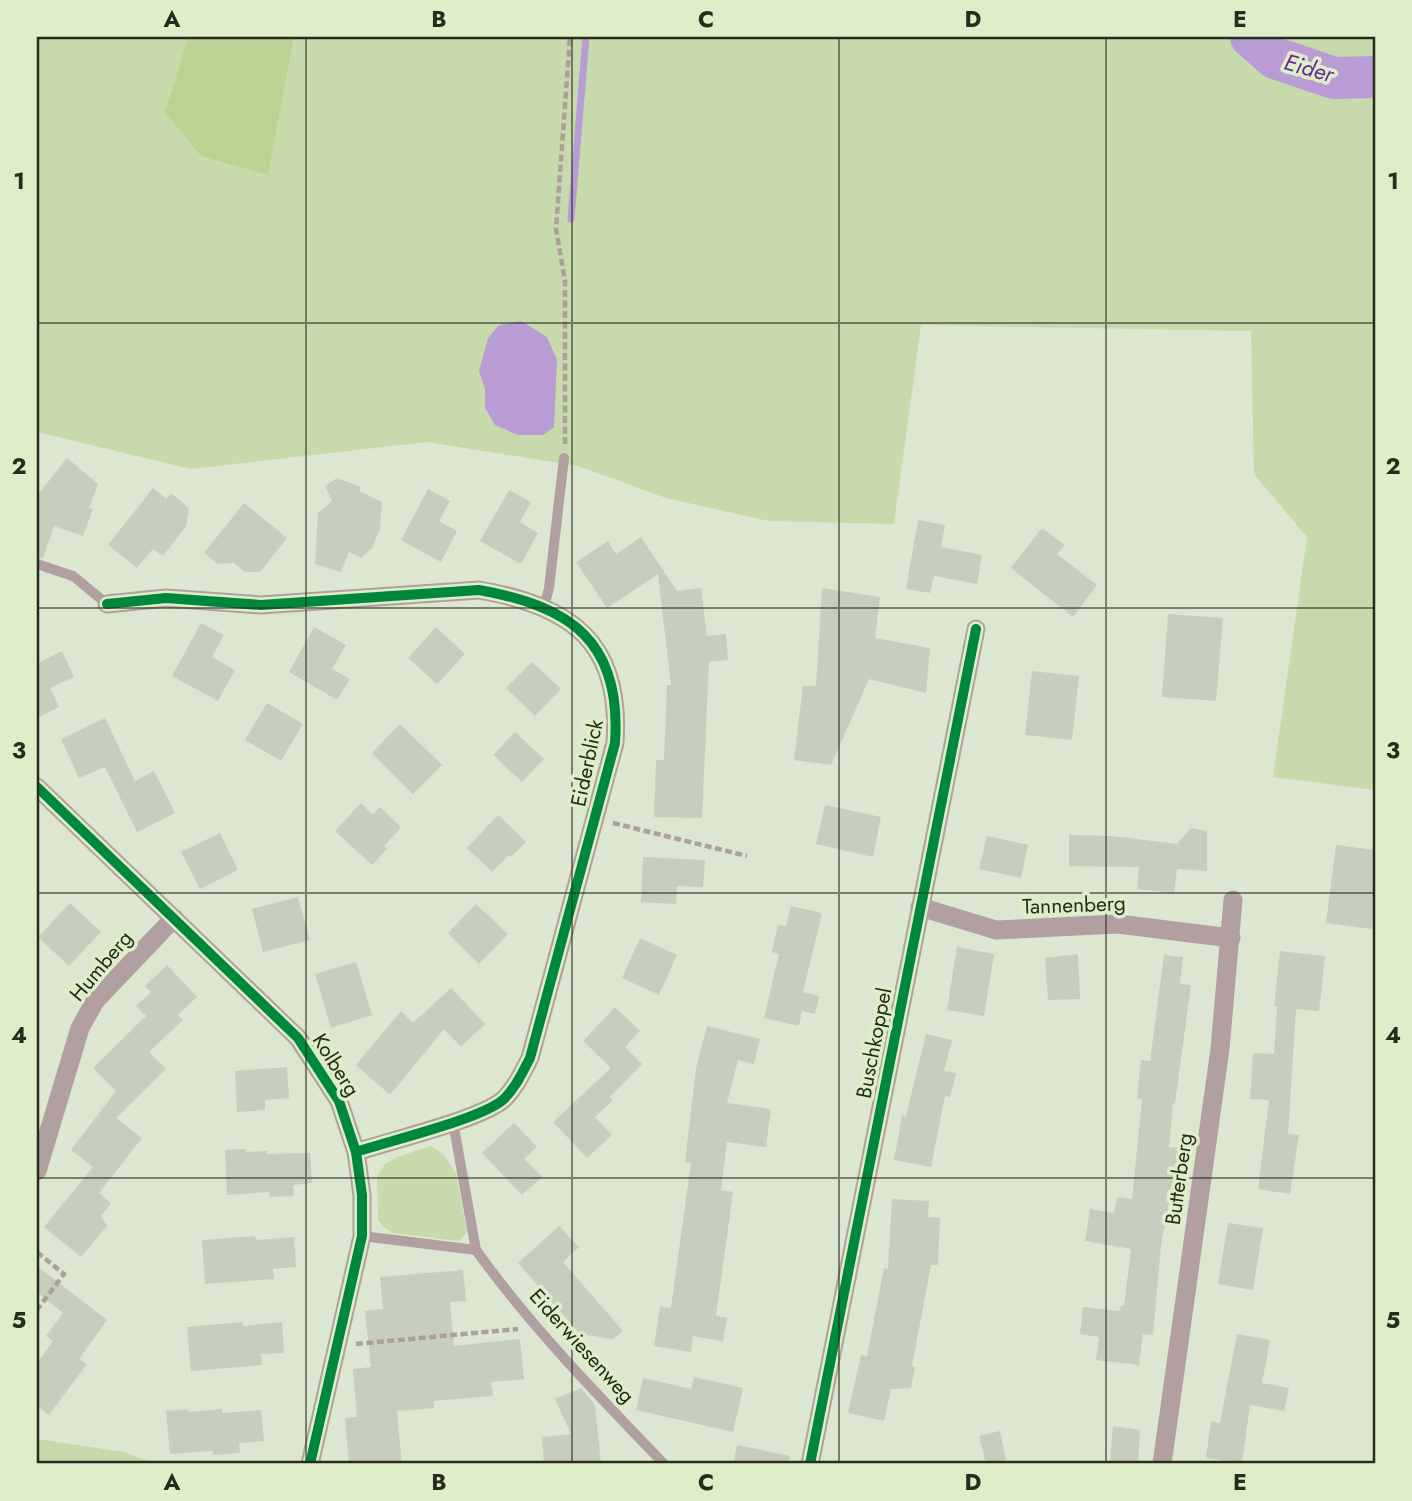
<svg xmlns="http://www.w3.org/2000/svg" width="1412" height="1501" font-family="Jost,sans-serif">
  <style>
    .green { fill: #c6daab }
    .forest { fill: #b9d392 }
    .water { fill: #ba9cd4 }
    .lines { fill: none; stroke-linecap: round; stroke-linejoin: round }
    .stream { stroke: #ba9cd4; stroke-width: 7 }
    .river { stroke: #ba9cd4; stroke-width: 42 }
    .building { fill: #c7cebd }
    .path { stroke: #aba09c; stroke-width: 4.5; stroke-dasharray: 7 3.5; stroke-linecap: butt }
    .lane { stroke: #b29f9f; stroke-width: 10 }
    .street { stroke: #b29f9f; stroke-width: 19 }
    .cycleway-casing { stroke: #deeec9; stroke-width: 15 }
    .cycleway { stroke: #00873e; stroke-width: 10 }
    .grid { fill: none; stroke: #262c1e; stroke-width: 2; stroke-opacity: 0.55 }
    .labels { text-anchor: middle; dominant-baseline: central; stroke-width: 7; stroke-linejoin: round; paint-order: stroke }
    .street-label { font-size: 21px; fill: #262c1e; stroke: #deeec9 }
    .water-label { font-size: 23px; font-style: italic; fill: #672a93; stroke: #deeec9 }
    .neatline { fill: none; stroke: #262c1e; stroke-width: 2.5 }
    .grid-label { font-size: 23px; text-anchor: middle; font-weight: bold; fill: #262c1e }
  </style>
  <rect width="100%" height="100%" fill="#dde6d1"/>
  <path class="green" d="M37,37H188L165,112L268,175L294,37H1375V790L1273,777L1307,537L1254,474L1251,331L921,325L894,524L769,521L666,498L578,466L427,442L191,469L37,432Z
    M431,1146L445,1156L456,1174L467,1232L459,1241L393,1233L384,1227L378,1220L377,1176L385,1164L397,1157Z
    M37,1439L124,1452L156,1464H37Z"/>
  <path class="forest" d="M188,37H294L268,175L201,156L165,112Z"/>
  <path class="water" d="M521,321L547,337L557,360L554,427L543,435H518L495,425L485,408V389L479,371L488,338L499,325Z"/>
  <g class="lines">
    <path class="stream" d="M571,219L586,37"/>
    <path class="river" d="M1251,37L1275,58L1334,78L1375,77"/>
  </g>
  <path class="building" d="M67,458L98,484L89,508L93,509L83,536L54,526L43,558L37,557V496Z
    M337,478L361,487L359,491L382,502L380,528L372,548L361,558L349,552L341,572L315,564L318,513L332,501L325,486Z
    M153,488L166,499L171,493L189,508L186,526L163,556L153,549L137,568L108,545Z
    M428,489L450,501L439,521L457,531L441,562L401,540Z
    M509,490L531,502L520,522L538,533L521,564L480,541Z
    M244,503L287,538L260,572H245L234,563L218,564L204,553Z
    M918,520L945,525L941,547L982,555L977,584L934,576L930,593L906,589Z
    M1042,528L1065,545L1057,554L1097,585L1073,617L1011,568Z
    M641,537L677,591L701,588L707,636L726,634L728,660L709,662L702,818L654,817L656,760H664L667,685H671L658,574L607,608L576,562L608,541L616,554Z
    M822,588L880,597L875,638L930,648L926,693L869,679L831,765L794,760L803,686H816Z
    M1168,614L1223,618L1216,701L1162,697Z
    M201,623L224,635L212,657L235,670L218,701L172,676Z
    M314,627L346,645L332,669L350,679L337,700L289,672Z
    M436,627L465,654L437,684L408,658Z
    M62,651L74,677L50,688L59,707L37,718V661L38,663Z
    M532,662L561,689L535,716L506,688Z
    M1032,671L1079,676L1072,740L1025,735Z
    M267,703L303,724L281,761L245,740Z
    M105,718L135,781L154,771L175,813L137,832L105,767L79,778L61,739Z
    M400,724L442,765L413,794L372,753Z
    M515,732L544,759L522,782L493,755Z
    M361,803L373,815L380,807L401,827L384,846L387,849L372,865L335,831Z
    M825,805L881,817L873,857L816,844Z
    M498,815L526,842L511,857L509,855L492,872L467,848Z
    M1191,828L1207,831V871L1177,869L1174,893L1137,889L1139,867L1069,866V835L1112,836L1177,844Z
    M220,833L238,870L200,889L181,852Z
    M987,836L1028,845L1021,878L979,869Z
    M1336,845L1375,850V904L1372,929L1326,923Z
    M643,857L705,860L703,887L677,886L676,904L641,902Z
    M298,897L310,940L263,952L252,909Z
    M70,903L101,932L69,966L38,937Z
    M476,904L508,934L479,964L448,933Z
    M791,906L822,913L803,992L819,996L815,1014L802,1011L799,1026L764,1018L779,954L772,952L778,925L786,926Z
    M640,938L677,955L659,995L622,978Z
    M957,947L994,954L984,1016L947,1010Z
    M1280,951L1325,956L1319,1011L1296,1009L1288,1134L1299,1135L1290,1194L1258,1189L1269,1100L1250,1099L1253,1053L1274,1054L1277,1007L1274,1006Z
    M1078,954L1080,999L1048,1000L1045,958Z
    M1164,955L1183,957L1180,984L1191,985L1175,1103H1173L1169,1147L1182,1148L1178,1182L1173,1181L1161,1245L1153,1335L1143,1334L1139,1365L1096,1360L1099,1337L1080,1334L1083,1307L1120,1311L1121,1305L1124,1306L1131,1249L1085,1241L1090,1209L1114,1213L1117,1197L1132,1199L1142,1099L1137,1098L1141,1060L1150,1061Z
    M356,962L372,1015L331,1028L315,974Z
    M167,965L197,997L178,1015L183,1020L149,1052L166,1069L116,1118L142,1138L99,1193L111,1203L101,1216L107,1226L81,1257L44,1227L93,1167L71,1150L116,1091L93,1068L146,1016L136,1006L151,992L145,986Z
    M451,988L485,1024L461,1047L444,1029L390,1095L356,1065L401,1011L413,1023Z
    M615,1007L640,1031L625,1047L642,1064L610,1097L613,1100L595,1117L612,1135L587,1158L553,1122L611,1068L583,1041Z
    M707,1026L760,1039L754,1064L738,1060L727,1103L771,1109L766,1147L727,1142L721,1190L733,1192L716,1316L727,1318L723,1341L693,1336L691,1352L654,1346L660,1307L671,1308L691,1163L685,1162L696,1068Z
    M926,1034L952,1040L944,1071L956,1073L950,1097L945,1096L931,1167L894,1160L902,1116H906Z
    M287,1067L289,1098L265,1100V1110L237,1112L235,1071Z
    M514,1123L537,1147L524,1159L542,1177L522,1195L482,1153Z
    M246,1149V1152L267,1151V1154L310,1153L312,1183L293,1185L294,1196L270,1197L269,1192L227,1195L225,1150Z
    M892,1199L929,1201L928,1217L940,1218L938,1265H931L912,1366L915,1367L911,1388L891,1389L884,1421L848,1413L861,1355L867,1356L884,1268L888,1269Z
    M1228,1223L1263,1228L1253,1290L1218,1284Z
    M559,1226L579,1247L563,1262L623,1331L613,1339L580,1334L518,1263Z
    M255,1236L256,1240L294,1237L296,1267L273,1269L274,1279L205,1284L202,1240Z
    M37,1266L107,1320L79,1359L87,1364L49,1415L37,1406V1363L53,1341L46,1336L63,1313L37,1292Z
    M463,1270L466,1301L450,1302L454,1346L520,1339L524,1379L491,1382L493,1396L434,1401V1408L397,1411L402,1464H349L345,1418L357,1417L353,1369L371,1367L365,1311L383,1309L380,1277Z
    M243,1322V1326L282,1322L284,1353L261,1354L262,1365L191,1371L187,1327Z
    M1237,1334L1270,1340L1262,1383L1289,1388L1284,1411L1250,1405L1242,1463L1206,1458L1211,1421L1220,1423Z
    M694,1377L743,1388L733,1432L636,1410L643,1378L691,1389Z
    M581,1388L595,1405L601,1464H544L542,1437L571,1434L555,1399Z
    M188,1409L189,1412L222,1409V1413L261,1410L264,1441L239,1443L240,1453L213,1455V1451L170,1454L166,1411Z
    M1113,1426L1140,1430L1138,1464L1110,1463Z
    M1000,1431L1007,1464H986L979,1436Z
    M737,1445L790,1456L789,1464H733Z"/>
  <g class="lines">
    <path class="path" d="M565,444V281L556,229L570,37
      M613,823L747,856
      M37,1252L64,1274L37,1310
      M356,1344L518,1329"/>
    <path class="lane" d="M37,564L73,576L107,604
      M544,607L549,588L564,458
      M362,1236L476,1250L453,1122
      M476,1250C531,1327 599,1396 664,1464"/>
    <path class="street" d="M107,604L166,598L261,605L479,590C571,606 622,642 615,743L530,1058C522,1073 516,1087 504,1099C482,1119 389,1141 356,1152
      M37,787L298,1038L339,1101L356,1152L362,1195V1236L310,1464
      M920,907L996,930L1118,924L1231,938
      M37,1171L80,1028L95,1001L174,918
      M810,1464L976,629
      M1162,1464L1220,1049L1233,900"/>
    <defs>
      <path id="cycleway" d="M107,604L166,598L261,605L479,590C571,606 622,642 615,743L530,1058C522,1073 516,1087 504,1099C482,1119 389,1141 356,1152
        M37,787L298,1038L339,1101L356,1152L362,1195V1236L310,1464
        M810,1464L976,629"/>
    </defs>
    <use href="#cycleway" class="cycleway-casing"/>
    <use href="#cycleway" class="cycleway"/>
  </g>
  <path class="grid" d="M306,37V1464M572,37V1464M839,37V1464M1106,37V1464M37,323H1375M37,608H1375M37,893H1375M37,1178H1375"/>
  <g class="labels">
    <g class="street-label">
      <text transform="translate(587 763) rotate(-78)">Eiderblick</text>
      <text transform="translate(1074 905) rotate(-2)">Tannenberg</text>
      <text transform="translate(101 966) rotate(-50)">Humberg</text>
      <text transform="translate(874 1043) rotate(-79)">Buschkoppel</text>
      <text transform="translate(336 1065) rotate(58)">Kolberg</text>
      <text transform="translate(1179 1179) rotate(-82)">Butterberg</text>
      <text transform="translate(582 1346) rotate(48)">Eiderwiesenweg</text>
    </g>
    <g class="water-label">
      <text transform="translate(1309 68) rotate(16)">Eider</text>
    </g>
  </g>
  <rect width="1412" height="1501" fill="none" stroke="#deeec9" stroke-width="77"/>
  <rect x="38" y="38" width="1336" height="1424" class="neatline"/>
  <g class="grid-label">
    <text x="172" y="27">A</text>
    <text x="439" y="27">B</text>
    <text x="706" y="27">C</text>
    <text x="973" y="27">D</text>
    <text x="1240" y="27">E</text>
    <text x="19" y="189">1</text>
    <text x="1393" y="189">1</text>
    <text x="19" y="474">2</text>
    <text x="1393" y="474">2</text>
    <text x="19" y="758">3</text>
    <text x="1393" y="758">3</text>
    <text x="19" y="1043">4</text>
    <text x="1393" y="1043">4</text>
    <text x="19" y="1328">5</text>
    <text x="1393" y="1328">5</text>
    <text x="172" y="1490">A</text>
    <text x="439" y="1490">B</text>
    <text x="706" y="1490">C</text>
    <text x="973" y="1490">D</text>
    <text x="1240" y="1490">E</text>
  </g>
</svg>
